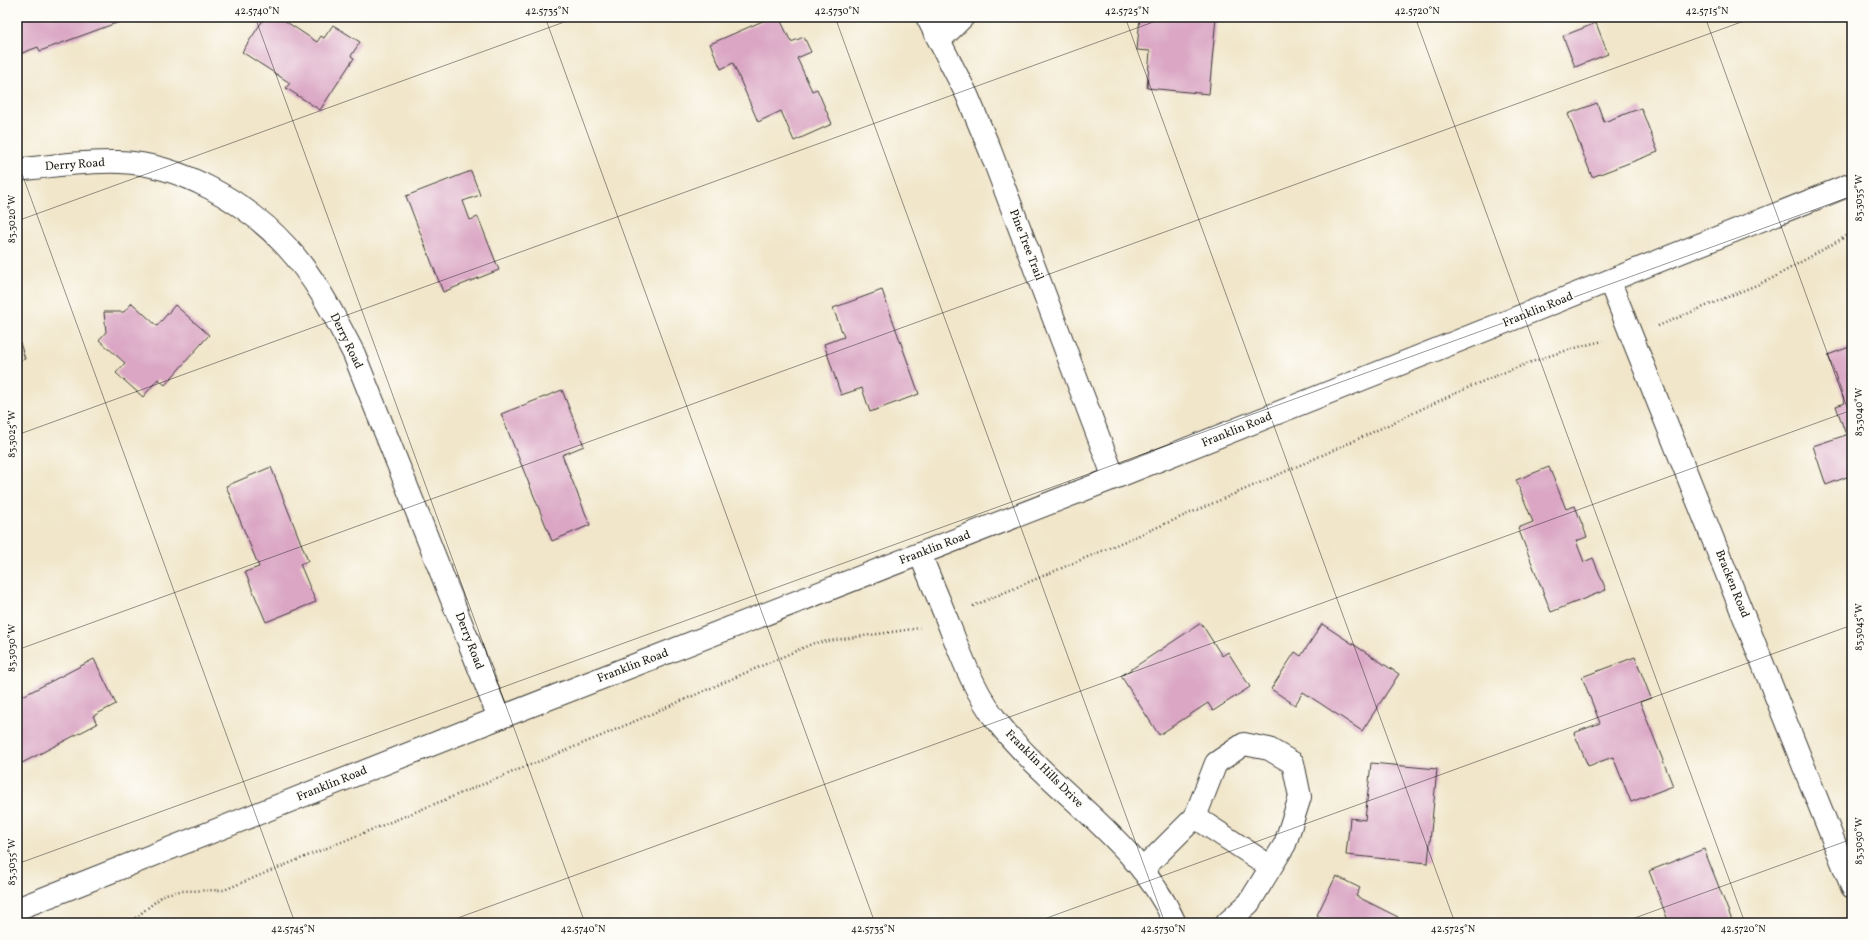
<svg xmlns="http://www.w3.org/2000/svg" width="1869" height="940" font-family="Vollkorn,serif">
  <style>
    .building { fill: #daa6c4 }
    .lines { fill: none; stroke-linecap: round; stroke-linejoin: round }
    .minor-casing { stroke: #3c3a36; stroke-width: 24 }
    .path { stroke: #3c3a36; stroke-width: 2.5; stroke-dasharray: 1 3; stroke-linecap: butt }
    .minor { stroke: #fff; stroke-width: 22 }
    .ticks { fill: none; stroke: #1c1c1c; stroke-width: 1; stroke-opacity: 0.45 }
    .labels { text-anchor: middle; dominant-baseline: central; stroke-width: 3; stroke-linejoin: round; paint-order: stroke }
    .street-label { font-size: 12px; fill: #1c1c1c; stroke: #fdfcf7 }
    .neatline { fill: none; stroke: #1c1c1c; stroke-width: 1.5 }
    .ticks-label { font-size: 10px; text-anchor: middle; fill: #1c1c1c }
  </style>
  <rect width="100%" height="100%" fill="#fdfcf7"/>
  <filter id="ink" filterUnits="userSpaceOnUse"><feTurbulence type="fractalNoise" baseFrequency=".025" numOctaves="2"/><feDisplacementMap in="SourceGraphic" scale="8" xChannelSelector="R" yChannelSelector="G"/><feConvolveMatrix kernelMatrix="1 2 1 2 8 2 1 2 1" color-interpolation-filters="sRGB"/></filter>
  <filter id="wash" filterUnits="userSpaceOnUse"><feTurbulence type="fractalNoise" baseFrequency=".012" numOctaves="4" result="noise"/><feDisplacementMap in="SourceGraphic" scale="16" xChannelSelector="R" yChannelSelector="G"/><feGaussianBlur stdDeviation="0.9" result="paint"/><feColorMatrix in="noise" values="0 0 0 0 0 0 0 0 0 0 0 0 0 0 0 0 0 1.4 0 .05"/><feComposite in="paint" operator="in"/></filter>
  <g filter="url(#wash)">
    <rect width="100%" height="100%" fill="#f1e6ca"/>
    <g id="blocks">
      <path class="building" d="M17,17H117L119,22L40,51L38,47L17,55Z
        M265,17H279L317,42L321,36L324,38L333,25L360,42L351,56L354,58L320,110L286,88L290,83L242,52Z
        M772,17H779L791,42L804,37L811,52L797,58L812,91L817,89L832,124L794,141L781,111L758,122L733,63L721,69L710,44Z
        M1140,17H1216L1209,94L1147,88L1150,51L1137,50Z
        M1596,23L1608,54L1575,67L1563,36Z
        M1597,103L1604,122L1641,108L1658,152L1592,177L1568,114Z
        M471,171L480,195L463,201L470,220L478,217L499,270L443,292L406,196Z
        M882,290L919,394L870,412L862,388L841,395L824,344L844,337L833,308Z
        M132,303L157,326L175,305L209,335L165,385L158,379L143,397L116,373L125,363L99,340L106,332L104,312H124Z
        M17,333L25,359L17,361Z
        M1852,346V475L1826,485L1813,446L1846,435L1836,406L1845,403L1828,355Z
        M562,390L584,446L562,455L590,525L552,541L501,414Z
        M271,467L308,561L300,564L316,602L266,622L245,572L259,567L226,486Z
        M1549,467L1566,509L1575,506L1587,537L1576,541L1584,562L1593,558L1606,590L1551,612L1518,528L1533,522L1516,480Z
        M1201,623L1222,656L1228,652L1250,687L1213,711L1208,703L1159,735L1121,676Z
        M1322,624L1399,674L1362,731L1303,692L1295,705L1271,689L1295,652L1301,656Z
        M1635,657L1651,698L1640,702L1673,786L1631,802L1613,757L1588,766L1574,733L1600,723L1582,677Z
        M94,659L116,704L93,716L97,724L22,763L17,753V685L23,696Z
        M1371,763L1437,769L1428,863L1346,855L1350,818L1365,820Z
        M1704,849L1733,923H1669L1649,871Z
        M1336,876L1360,888L1356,896L1398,917L1395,923H1325L1327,920L1317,915Z"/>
    </g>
  </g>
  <g filter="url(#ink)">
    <use href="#blocks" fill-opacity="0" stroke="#3c3a36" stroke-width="1"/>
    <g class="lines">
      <defs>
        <path id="minor" d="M927,17L967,95L990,150L1114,478
          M940,40L963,17
          M17,170C51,166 85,161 120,162C180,164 246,202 286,246C315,277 335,317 354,354L499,718
          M1610,282L1852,887
          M920,554C930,579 941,604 951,630C964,663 977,696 999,724C1054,793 1138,840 1175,923
          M1195,817L1271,867
          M1142,870L1195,817L1216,763L1244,744L1269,749L1293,763L1300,797L1285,844L1249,903L1227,923
          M17,909L499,718L1114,478L1852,184"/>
      </defs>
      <use href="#minor" class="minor-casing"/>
      <path class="path" d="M1658,326L1771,279L1852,233
        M973,606C1094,554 1216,503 1336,449C1423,410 1509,362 1603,341
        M129,923L165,894L180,891L224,890L601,736L814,643L920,628"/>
      <use href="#minor" class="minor"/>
    </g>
  </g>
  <path class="ticks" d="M255,17L585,923M545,17L875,923M835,17L1165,923M1125,17L1455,923M1415,17L1745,923M1705,17L1852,421M17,160L295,923M17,221L578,17M17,435L1167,17M17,650L1755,17M17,864L1852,196M444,923L1852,410M1033,923L1852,625M1621,923L1852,839"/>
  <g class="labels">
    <g class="street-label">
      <text transform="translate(75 165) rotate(-4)">Derry Road</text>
      <text transform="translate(1026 245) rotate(69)">Pine Tree Trail</text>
      <text transform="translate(1538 310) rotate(-22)">Franklin Road</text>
      <text transform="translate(346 341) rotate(64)">Derry Road</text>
      <text transform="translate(1237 430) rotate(-22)">Franklin Road</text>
      <text transform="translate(935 548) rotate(-21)">Franklin Road</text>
      <text transform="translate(1732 584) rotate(68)">Bracken Road</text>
      <text transform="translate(469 641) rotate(69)">Derry Road</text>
      <text transform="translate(633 666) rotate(-21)">Franklin Road</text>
      <text transform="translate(1044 769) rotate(45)">Franklin Hills Drive</text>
      <text transform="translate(332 784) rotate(-22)">Franklin Road</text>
    </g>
  </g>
  <rect width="1869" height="940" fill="none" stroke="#fdfcf7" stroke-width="44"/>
  <rect x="22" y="22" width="1825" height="896" class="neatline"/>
  <g class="ticks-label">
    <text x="257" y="14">42.5740°N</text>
    <text x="547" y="14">42.5735°N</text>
    <text x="837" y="14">42.5730°N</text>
    <text x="1127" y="14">42.5725°N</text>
    <text x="1417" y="14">42.5720°N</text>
    <text x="1707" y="14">42.5715°N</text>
    <text transform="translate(1858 198) rotate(-90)" y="4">83.3035°W</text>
    <text transform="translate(11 219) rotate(-90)" y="4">83.3020°W</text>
    <text transform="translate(1858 412) rotate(-90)" y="4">83.3040°W</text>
    <text transform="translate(11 434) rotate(-90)" y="4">83.3025°W</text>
    <text transform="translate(1858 627) rotate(-90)" y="4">83.3045°W</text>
    <text transform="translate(11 648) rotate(-90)" y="4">83.3030°W</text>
    <text transform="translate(1858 841) rotate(-90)" y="4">83.3050°W</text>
    <text transform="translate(11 862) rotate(-90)" y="4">83.3035°W</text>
    <text x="293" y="932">42.5745°N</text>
    <text x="583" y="932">42.5740°N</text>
    <text x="873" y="932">42.5735°N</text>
    <text x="1163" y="932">42.5730°N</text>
    <text x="1453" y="932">42.5725°N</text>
    <text x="1743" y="932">42.5720°N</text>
  </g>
</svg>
